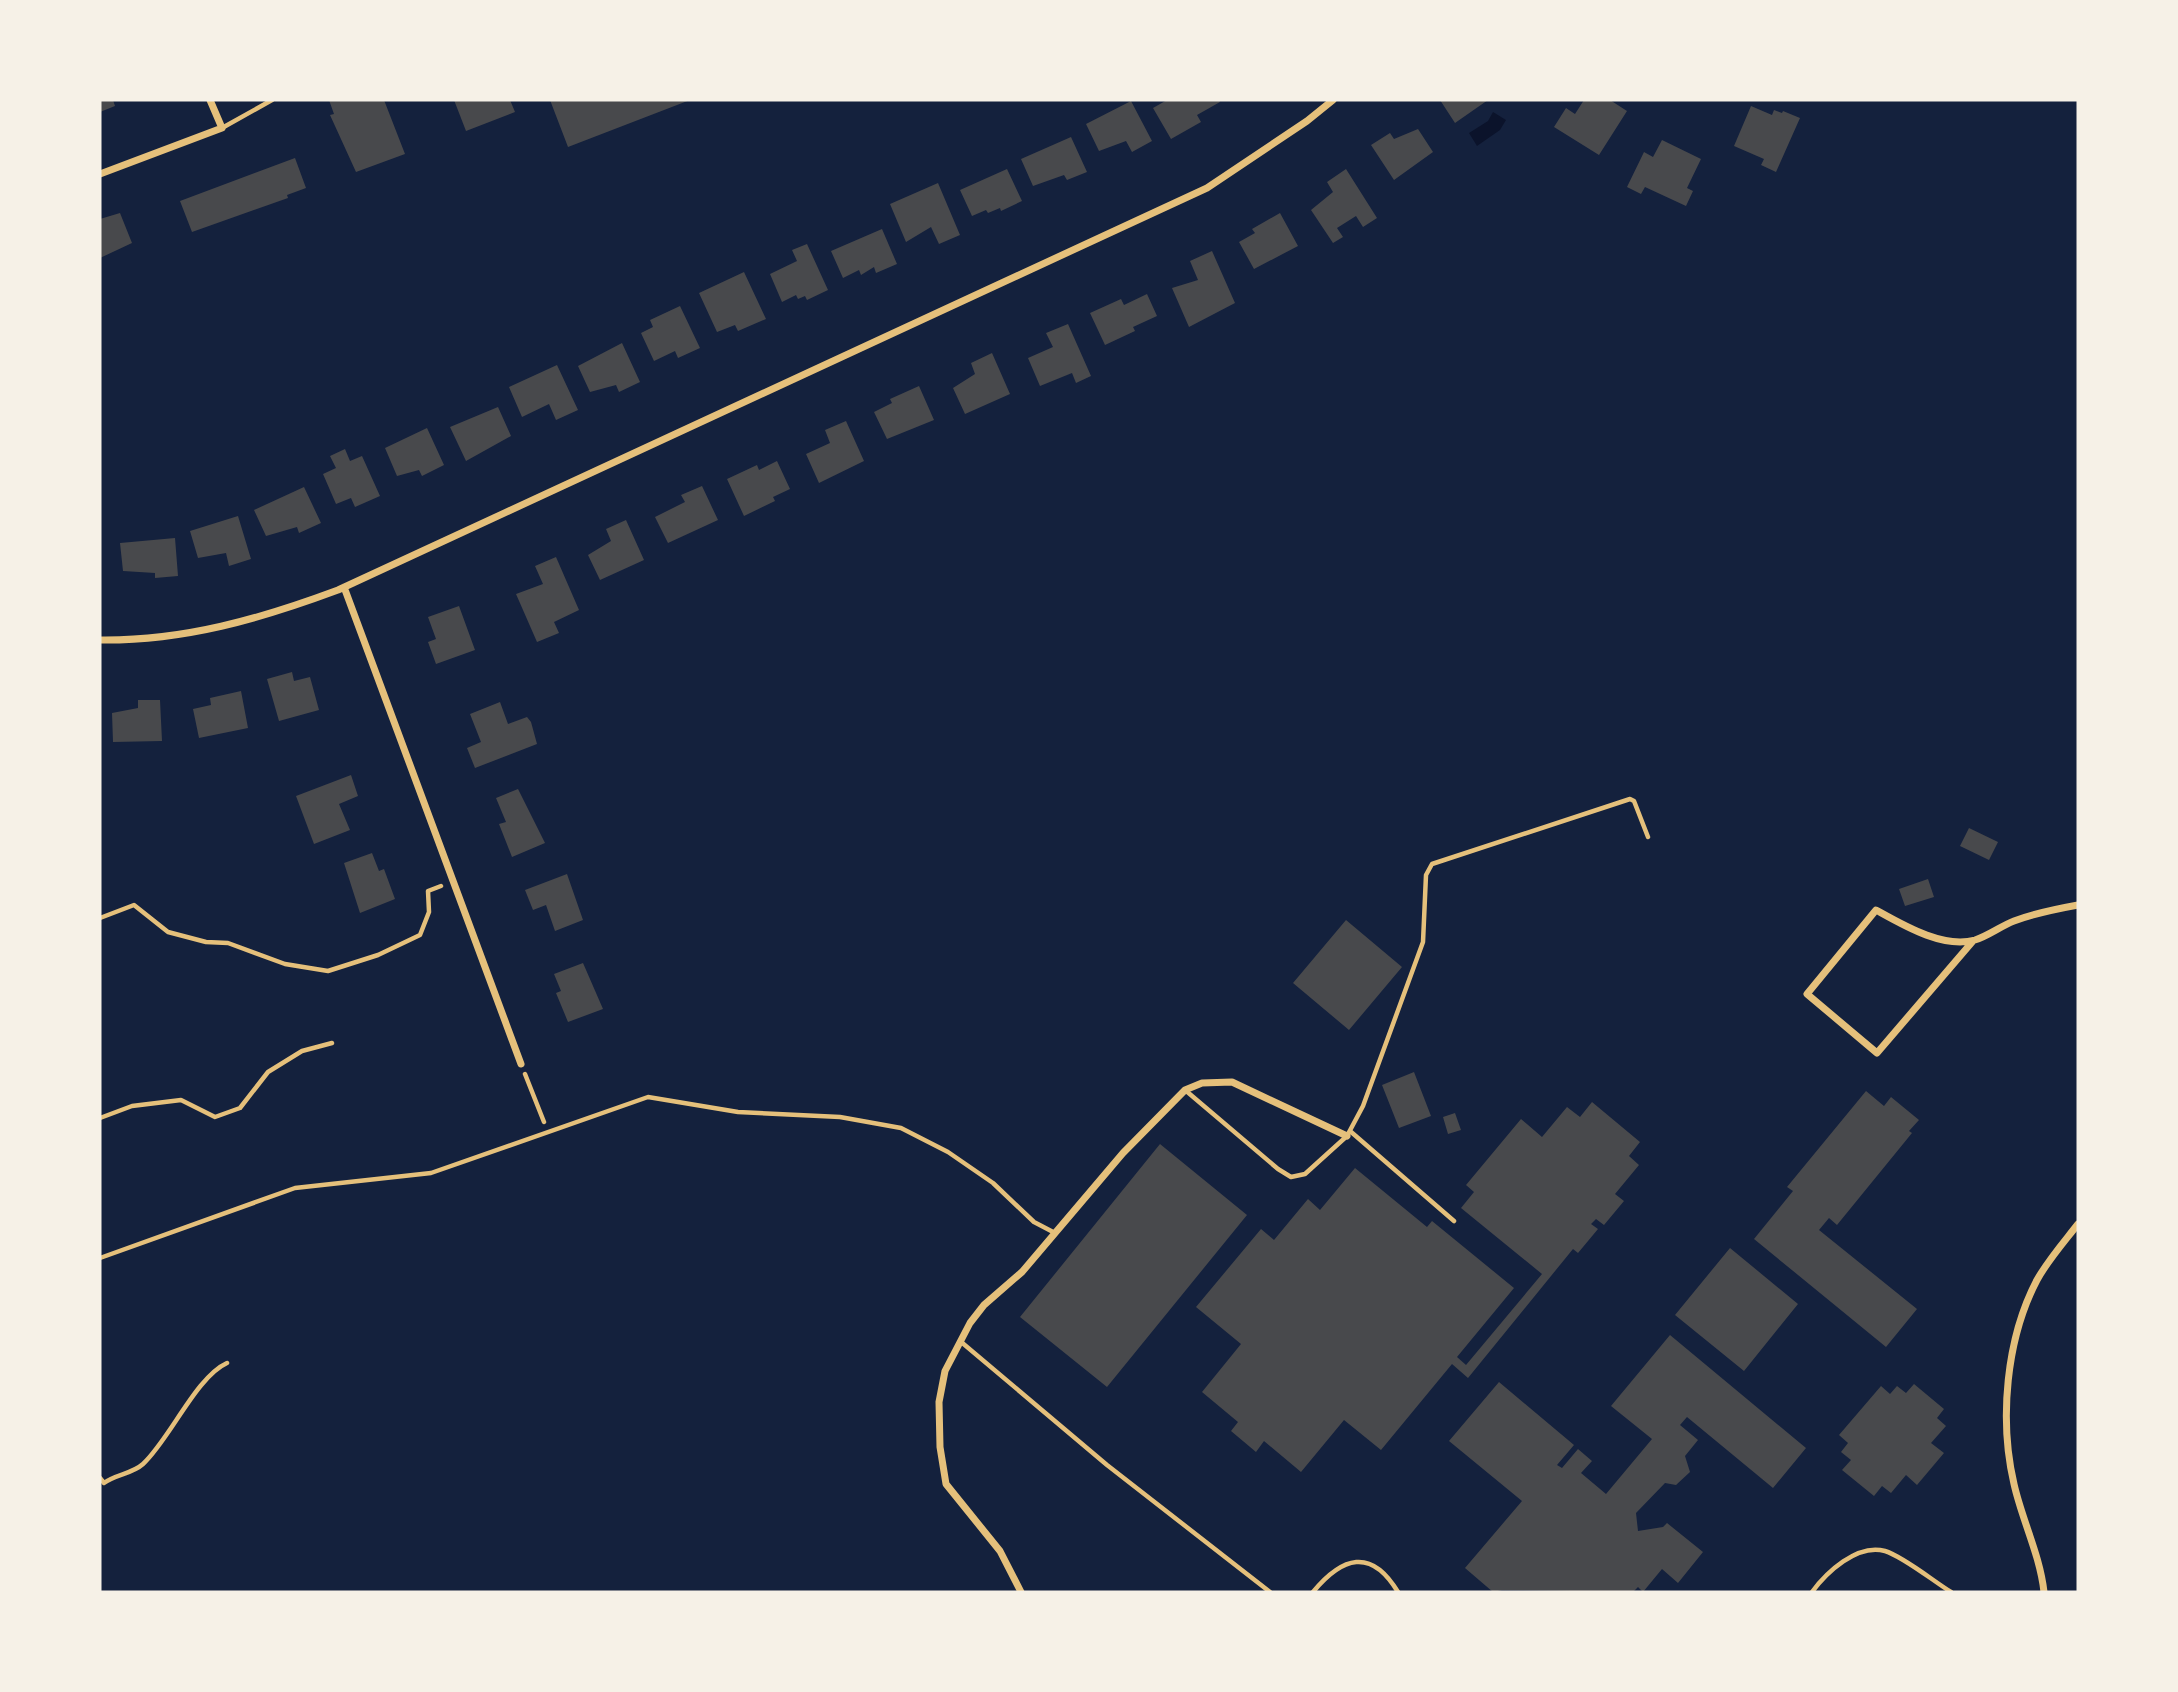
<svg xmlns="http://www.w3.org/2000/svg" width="2178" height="1692" font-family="Barlow,sans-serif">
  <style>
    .water { fill: #0b132b }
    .building { fill: #48494c }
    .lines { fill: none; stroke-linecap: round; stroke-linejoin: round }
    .path { stroke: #e5c07b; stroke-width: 4.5 }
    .service { stroke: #e5c07b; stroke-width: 4.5 }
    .minor { stroke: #e5c07b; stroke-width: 7 }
  </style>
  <rect width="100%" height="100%" fill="#14213d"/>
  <path class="water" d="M1493,112L1506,120L1500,130L1477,146L1469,133L1488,121Z"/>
  <path class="building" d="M100,100H113L115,106L100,112Z
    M329,100H384L405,154L356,172L330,115L334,114Z
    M454,100H510L515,112L466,131Z
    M550,100H690L568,147Z
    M1167,100H1219L1220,102L1197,115L1201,122L1171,139L1153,108Z
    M1440,100H1488L1455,123Z
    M1584,100H1610L1627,111L1599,155L1554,127L1566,108L1575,114Z
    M1131,101L1152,141L1132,152L1126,141L1099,151L1086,124Z
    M1751,106L1772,115L1774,110L1782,113L1783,111L1800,118L1776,172L1761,165L1764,159L1734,146Z
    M1418,129L1433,152L1394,180L1371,145L1390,133L1394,139Z
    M1071,137L1087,172L1067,180L1064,175L1033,186L1021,159Z
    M1662,140L1701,159L1687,188L1693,191L1686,206L1645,187L1641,194L1627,187L1644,152L1653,157Z
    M295,158L306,188L287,195L288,198L192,232L180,201Z
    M1007,169L1022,201L1001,211L1000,208L988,213L986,210L972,216L960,190Z
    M1346,169L1377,218L1363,227L1356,216L1337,228L1343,237L1333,243L1311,210L1333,192L1327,182Z
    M938,183L960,235L939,244L931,227L906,242L890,204Z
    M120,213L132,243L100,258V219Z
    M1280,213L1298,246L1254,269L1239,242L1255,233L1252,229Z
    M882,229L897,264L876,273L874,267L861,275L859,270L843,278L831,251Z
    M807,244L828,290L807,300L805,296L798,299L796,295L782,302L770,274L797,261L792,250Z
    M1212,251L1235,303L1189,327L1172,288L1198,280L1190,261Z
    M744,272L766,319L738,331L735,325L717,332L699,293Z
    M1147,294L1157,316L1133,327L1135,331L1105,345L1090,313L1121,299L1124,305Z
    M680,306L700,348L678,358L675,351L654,361L641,333L653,327L650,320Z
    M1068,324L1091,376L1076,383L1072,373L1040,386L1028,358L1053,347L1046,333Z
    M622,343L640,382L619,392L616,385L590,392L578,366Z
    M992,353L1010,394L965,414L953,388L975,374L971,363Z
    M557,365L578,410L556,420L549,404L522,417L509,387Z
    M919,386L934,420L887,439L874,412L892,403L890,399Z
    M498,407L511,436L466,461L450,427Z
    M846,421L864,461L819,483L806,454L830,443L825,430Z
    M427,428L444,465L422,476L419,470L397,476L385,448Z
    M345,449L350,461L362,456L380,496L355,507L351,498L336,504L323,474L336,468L330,456Z
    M777,461L790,489L773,497L775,501L744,516L727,479L757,465L759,470Z
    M702,486L718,520L668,543L655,517L685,502L681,495Z
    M304,487L321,523L299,533L297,527L266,536L254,510Z
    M238,516L251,559L229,566L226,553L198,558L190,531Z
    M626,520L644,560L600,580L588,555L611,541L606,529Z
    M175,538L178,576L155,578V573L123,571L120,543Z
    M556,557L579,610L554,622L559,633L537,642L516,594L543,584L535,566Z
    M459,606L475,650L436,664L428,642L436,639L428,617Z
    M292,672L294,681L310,677L319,710L279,721L267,679Z
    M241,691L248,728L199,738L193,709L211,705L210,698Z
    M138,700H160L162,741L113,742L112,713L138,708Z
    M500,702L508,724L527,717L531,722L537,744L475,768L467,748L481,742L470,714Z
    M351,775L358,796L339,804L350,830L314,844L296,796Z
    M518,789L545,843L512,857L499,824L506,822L496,798Z
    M1969,828L1998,842L1989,860L1960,846Z
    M372,853L379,871L384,869L395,899L360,913L344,863Z
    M567,874L583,920L555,931L546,905L533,910L525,890Z
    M1928,879L1934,897L1905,906L1899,889Z
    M1346,920L1402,967L1349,1030L1293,983Z
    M583,963L603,1009L568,1022L556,993L561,991L554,974Z
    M1414,1072L1431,1116L1399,1128L1382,1085Z
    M1866,1091L1884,1106L1891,1097L1919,1120L1909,1131L1912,1133L1837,1225L1829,1218L1819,1230L1917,1309L1886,1347L1754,1239L1793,1191L1787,1187Z
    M1592,1102L1640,1142L1629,1156L1639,1165L1615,1194L1624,1201L1604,1225L1596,1219L1591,1224L1598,1229L1578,1253L1573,1249L1468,1378L1452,1364L1381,1450L1344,1420L1301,1472L1264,1441L1256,1452L1231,1431L1238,1422L1202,1392L1241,1344L1196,1307L1261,1229L1274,1240L1308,1199L1320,1210L1355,1168L1427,1227L1432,1221L1514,1288L1457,1357L1466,1365L1542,1274L1461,1208L1474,1192L1466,1185L1521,1119L1542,1137L1567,1107L1580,1117Z
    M1455,1113L1461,1130L1448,1134L1443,1117Z
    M1160,1144L1247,1215L1107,1387L1020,1317Z
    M1730,1248L1798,1304L1744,1371L1675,1315Z
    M1670,1335L1806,1448L1773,1488L1687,1417L1680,1425L1698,1440L1685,1456L1690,1472L1676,1485L1665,1483L1636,1513L1638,1531L1663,1527L1667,1523L1703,1552L1678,1583L1662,1569L1643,1592L1638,1587L1633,1592L1502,1590L1493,1592L1465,1568L1522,1501L1449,1441L1499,1382L1574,1445L1557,1465L1562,1468L1578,1449L1592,1461L1581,1473L1606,1494L1652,1439L1611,1406Z
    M1914,1384L1944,1409L1937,1418L1946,1426L1931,1443L1944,1453L1917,1485L1906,1475L1891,1493L1882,1486L1874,1496L1842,1470L1851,1460L1841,1452L1848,1443L1839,1435L1881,1386L1890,1394L1897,1386L1906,1393Z"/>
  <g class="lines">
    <path class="path" d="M100,918L134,905L168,932L206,942L228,943L285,964L328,971L378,955L420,935L429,912L428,891L441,886
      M525,1074L544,1122
      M100,1118L132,1106L181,1100L215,1117L240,1108L268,1072L302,1051L332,1043
      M100,1478L104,1483C116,1474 132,1474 143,1464C170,1439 196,1377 227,1363"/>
    <path class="service" d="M222,128L272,100
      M1185,1090L1278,1169L1291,1177L1305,1174L1347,1136L1363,1106L1423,942L1426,875L1432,864L1630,799L1634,801L1648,837
      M1350,1131L1454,1221
      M100,1258L295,1188L431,1173L648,1097L738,1112L840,1117L901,1128L948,1152L993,1183L1034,1222L1055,1233
      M960,1341L1107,1465L1270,1592
      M1313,1592C1342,1557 1371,1547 1398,1592
      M1812,1592C1826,1573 1857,1543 1885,1551C1904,1557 1933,1581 1951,1592"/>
    <path class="minor" d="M100,174L222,128L210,100
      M344,587L521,1064
      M100,640C184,641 260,619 338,590L1207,188L1307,121L1333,100
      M1973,941L1877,1053L1807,994L1876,910C1903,925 1943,949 1975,940C1988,936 2001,926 2014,921C2035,913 2056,909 2078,905
      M1021,1592L1000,1551L946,1484L940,1447L939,1402L945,1371L970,1323L984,1305L1022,1272L1123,1153L1185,1090L1202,1083L1232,1082L1347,1136
      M2044,1592C2040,1555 2022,1520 2014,1484C1999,1420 2006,1339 2037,1280C2048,1260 2064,1242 2078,1224"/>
  </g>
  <rect width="2178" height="1692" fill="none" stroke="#f6f1e7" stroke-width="203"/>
</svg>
